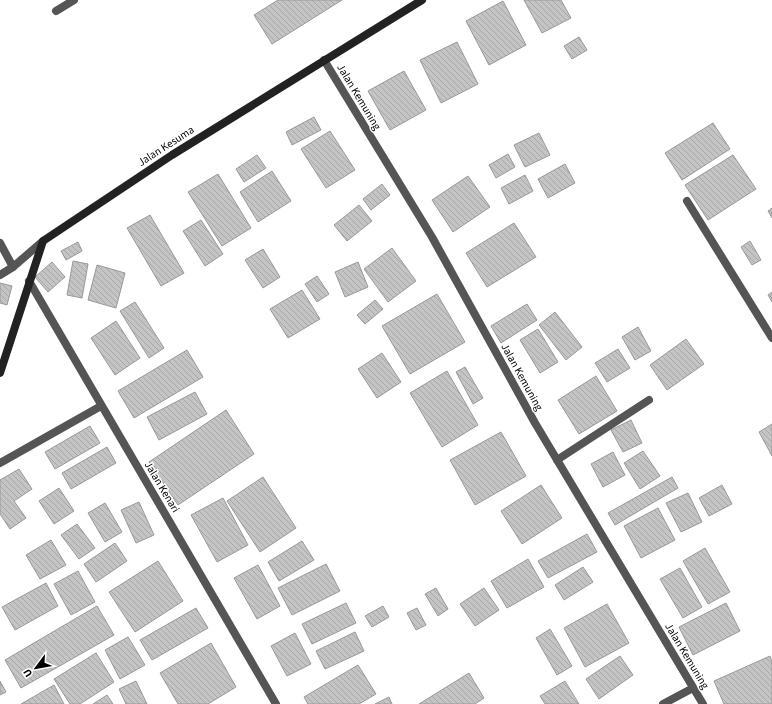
<svg xmlns="http://www.w3.org/2000/svg" width="772" height="704" font-family="'Source Sans 3',sans-serif">
  <style>
    .building { fill: url(#building-back-hatch); stroke: #999 }
    .lines { fill: none; stroke-linecap: round; stroke-linejoin: round }
    .lane { stroke: #555; stroke-width: 8 }
    .street { stroke: #555; stroke-width: 8 }
    .secondary { stroke: #222; stroke-width: 8 }
    .labels { text-anchor: middle; dominant-baseline: central; stroke-width: 3; stroke-linejoin: round; paint-order: stroke }
    .street-label { font-size: 11px; fill: #000; stroke: #fff }
  </style>
  <defs>
    <pattern id="building-back-hatch" width="6" height="6" patternUnits="userSpaceOnUse"><rect width="6" height="6" fill="#c4c4c4"/><path d="M-1 5l2 2M0 0l6 6M5-1l2 2" fill="none" stroke="#a7a7a7"/></pattern>
  </defs>
  <rect width="100%" height="100%" fill="#fff"/>
  <path class="building" d="M278,0H342L272,44L254,15Z
    M524,0H561L571,18L542,33Z
    M503,1L526,45L489,65L466,21Z
    M579,37L587,50L572,59L564,46Z
    M457,42L478,84L441,103L420,60Z
    M404,71L426,110L390,130L368,91Z
    M314,117L321,130L292,145L286,132Z
    M713,123L730,149L682,180L665,153Z
    M330,131L355,170L326,188L301,149Z
    M539,133L550,155L525,167L514,145Z
    M508,154L515,167L496,178L489,165Z
    M257,155L266,168L244,182L236,169Z
    M733,155L756,189L708,220L685,185Z
    M565,164L575,183L548,198L538,179Z
    M272,171L291,201L258,222L240,192Z
    M218,174L251,228L222,246L188,192Z
    M525,175L533,191L509,204L501,188Z
    M468,176L490,207L453,232L432,200Z
    M382,184L390,195L371,210L363,199Z
    M359,205L372,221L347,241L334,225Z
    M772,208V218L768,211Z
    M150,215L184,273L161,286L127,228Z
    M201,220L223,254L205,266L183,231Z
    M514,223L536,257L487,287L466,253Z
    M750,241L761,260L752,265L741,247Z
    M78,242L82,251L66,260L61,251Z
    M392,248L416,281L388,302L364,269Z
    M263,249L280,277L263,288L245,260Z
    M73,261L88,264L82,298L67,295Z
    M52,262L65,277L48,292L35,277Z
    M358,262L368,287L345,297L335,272Z
    M97,265L125,273L116,308L88,300Z
    M317,276L329,294L317,302L305,284Z
    M0,283L12,286L7,305L0,303Z
    M302,290L320,319L288,338L270,309Z
    M772,292V302L768,295Z
    M437,294L465,342L410,374L382,326Z
    M375,300L383,309L365,324L357,315Z
    M135,302L164,348L149,358L120,311Z
    M527,304L537,320L501,343L491,326Z
    M555,312L582,347L566,360L539,325Z
    M116,321L140,358L115,375L91,338Z
    M638,327L651,351L635,360L622,337Z
    M538,329L558,362L540,373L520,340Z
    M686,339L704,364L667,390L650,365Z
    M618,349L630,368L607,382L595,363Z
    M187,350L203,377L134,418L118,391Z
    M382,353L401,382L377,398L358,369Z
    M465,367L483,398L473,404L456,372Z
    M447,371L478,425L442,447L410,393Z
    M596,376L617,411L579,434L558,400Z
    M195,392L207,414L159,440L147,417Z
    M226,410L254,454L178,505L149,462Z
    M631,420L642,443L623,452L611,430Z
    M772,424V456L759,432Z
    M90,426L100,443L55,469L45,452Z
    M501,432L526,476L475,505L450,460Z
    M107,447L116,463L71,489L62,473Z
    M643,451L660,476L640,489L624,463Z
    M613,452L625,475L603,487L591,464Z
    M19,469L32,489L14,501L26,518L10,529L0,514V480Z
    M263,477L296,528L260,552L227,501Z
    M672,477L678,488L615,525L608,513Z
    M541,485L562,518L522,544L501,511Z
    M722,485L732,504L709,516L699,498Z
    M59,488L74,511L54,524L39,501Z
    M688,493L702,522L681,532L666,503Z
    M223,498L248,545L217,562L191,515Z
    M139,502L154,535L136,543L121,510Z
    M105,503L122,532L105,542L88,513Z
    M658,508L675,540L641,558L624,526Z
    M77,524L95,548L79,559L61,535Z
    M587,534L597,552L548,578L538,561Z
    M51,540L66,565L40,579L26,555Z
    M302,541L314,560L279,581L268,562Z
    M115,543L127,561L96,582L84,564Z
    M705,548L730,592L708,604L683,561Z
    M528,559L544,587L507,608L491,581Z
    M158,561L183,601L135,632L109,592Z
    M326,564L340,591L292,615L278,588Z
    M258,565L280,606L257,619L234,578Z
    M583,567L593,582L564,600L555,585Z
    M680,568L702,607L683,618L660,579Z
    M78,571L95,602L71,615L54,584Z
    M46,583L58,606L15,630L2,607Z
    M436,588L448,609L438,616L425,594Z
    M484,588L499,610L475,626L460,604Z
    M346,603L356,623L312,644L302,624Z
    M726,603L740,631L693,655L679,627Z
    M607,604L629,643L585,667L564,628Z
    M97,606L114,635L21,688L5,660Z
    M383,606L389,617L372,627L365,616Z
    M196,608L208,628L152,660L140,640Z
    M417,608L426,625L416,630L407,613Z
    M550,629L572,666L557,675L536,638Z
    M355,632L364,651L325,669L316,651Z
    M295,633L311,664L287,676L271,646Z
    M128,637L145,665L120,679L105,650Z
    M211,643L236,687L208,704H178L160,673Z
    M96,653L114,682L80,704H70L54,679Z
    M620,656L633,675L599,699L586,679Z
    M770,656L772,662V704H724L714,681Z
    M358,665L376,694L359,704H308L304,697Z
    M469,673L484,698L475,704H419Z
    M0,681L6,692L0,695Z
    M136,681L147,704H126L119,689Z
    M565,681L579,704H545L540,696Z
    M54,685L64,704H21Z
    M107,695L113,704H93Z
    M389,697L392,704H375Z"/>
  <g class="lines">
    <path class="lane" d="M56,11L74,0
      M0,243L13,267
      M557,460L649,400"/>
    <path class="street" d="M324,60L432,237L535,423L703,704
      M687,201L772,338
      M0,275L13,267L43,241
      M29,281L276,704
      M0,463L101,406
      M663,704L693,688"/>
    <path class="secondary" d="M0,373L43,241L172,155L422,0"/>
  </g>
  <g class="labels">
    <g class="street-label">
      <text transform="translate(359 97) rotate(59)">Jalan Kemuning</text>
      <text transform="translate(166 146) rotate(-33)">Jalan Kesuma</text>
      <text transform="translate(522 377) rotate(61)">Jalan Kemuning</text>
      <text transform="translate(162 487) rotate(59)">Jalan Kenari</text>
      <text transform="translate(687 656) rotate(59)">Jalan Kemuning</text>
    </g>
  </g>
  <g transform="translate(36 668) rotate(238)" stroke="#ffffff" stroke-width="3" paint-order="stroke">
  <path d="M0-3L7 15L0 10L-7 15Z" fill="#000000"/>
  <text y="-6" font-size="11" font-weight="bold" text-anchor="middle" fill="#000000">U</text>
  </g>
</svg>
